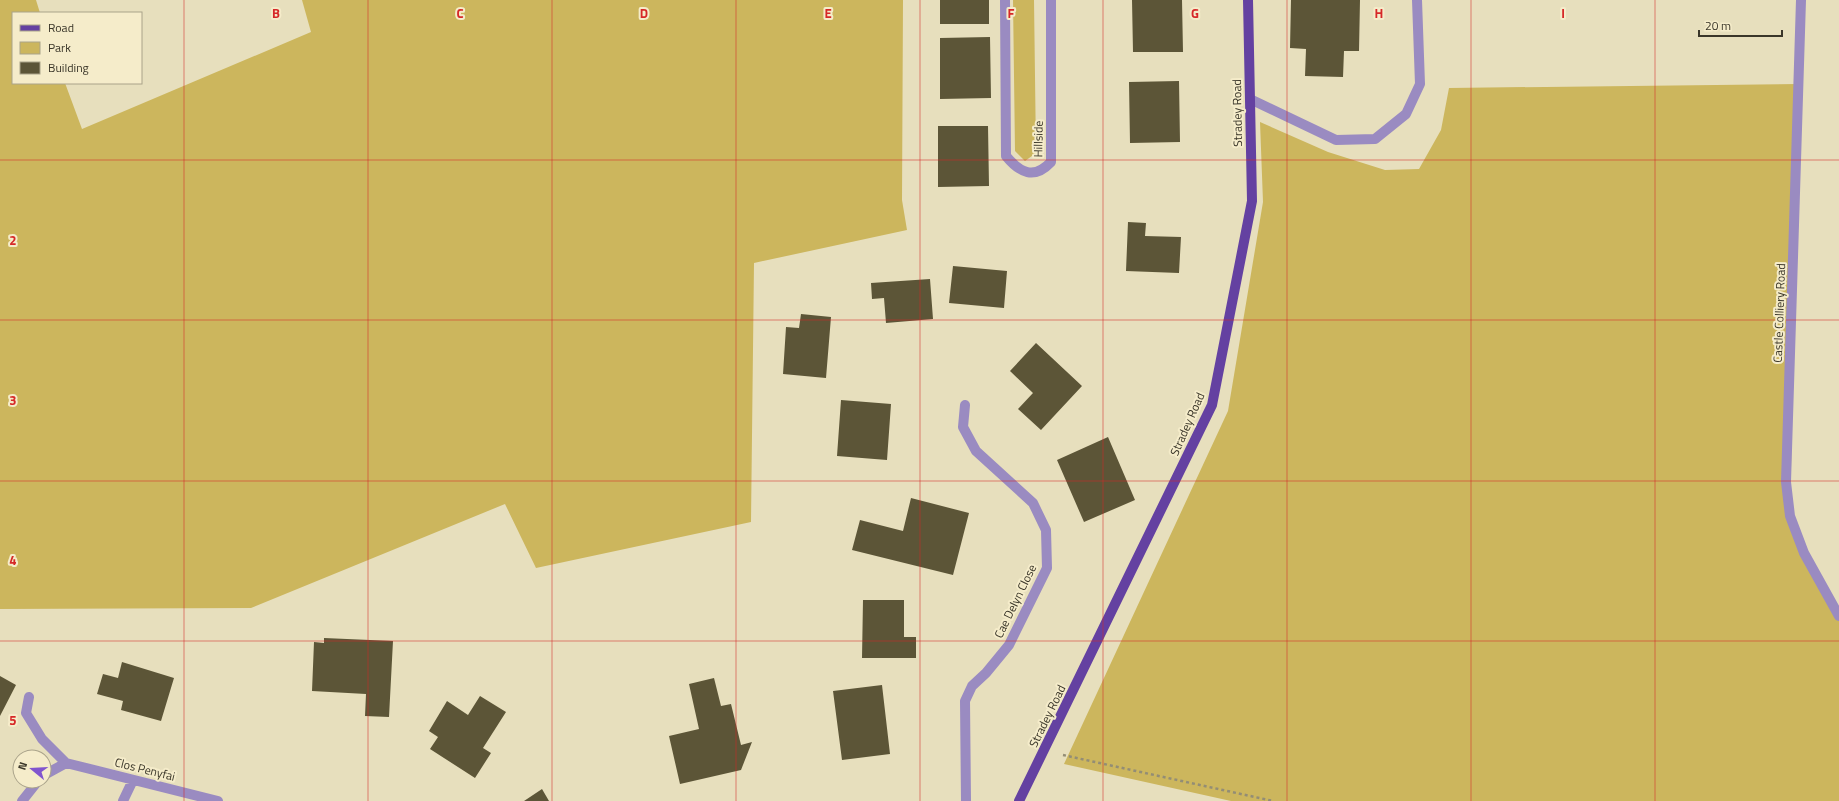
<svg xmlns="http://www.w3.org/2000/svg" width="1839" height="801" font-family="'Titillium Web',sans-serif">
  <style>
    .green { fill: #ccb65d }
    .building { fill: #5c5537 }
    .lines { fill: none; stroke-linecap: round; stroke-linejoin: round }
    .path { stroke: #938d75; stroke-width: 2.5; stroke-dasharray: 3 3; stroke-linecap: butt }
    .minor { stroke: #9a8bc1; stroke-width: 10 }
    .major { stroke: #6441a1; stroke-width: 10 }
    .grid { fill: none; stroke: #d62828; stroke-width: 1; stroke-opacity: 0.55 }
    .labels { text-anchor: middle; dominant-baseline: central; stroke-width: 4; stroke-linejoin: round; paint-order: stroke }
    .street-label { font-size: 12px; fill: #3a3629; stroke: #f5ecca }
    .grid-label { font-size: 13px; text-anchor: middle; font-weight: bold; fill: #d62828; stroke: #f5ecca; stroke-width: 4; stroke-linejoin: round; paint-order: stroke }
  </style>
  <rect width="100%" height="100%" fill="#e7dfbd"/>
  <path class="green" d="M0,0H36L40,13H13V83H65L82,129L311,32L302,0H903L902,200L907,230L754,263L751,522L536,568L505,504L251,608L0,609Z
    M1013,0H1034L1036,153L1025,161L1015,151Z
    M1799,84L1790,516L1839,616V801H1231L1064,764L1228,411L1263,202L1260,122L1328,152L1385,170L1419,169L1441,130L1449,88Z"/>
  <path class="building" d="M940,0H989V24H940Z
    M1132,0H1182L1183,52H1133Z
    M1291,0H1360L1359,51H1344L1343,77L1305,76L1306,49L1290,48Z
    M990,37L991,98L940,99V38Z
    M1179,81L1180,142L1130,143L1129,82Z
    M938,126H988L989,186L938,187Z
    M1128,222L1146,223L1145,236L1181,237L1179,273L1126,271Z
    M953,266L1007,271L1004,308L949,303Z
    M930,279L933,319L886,323L884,298L872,299L871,283Z
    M801,314L831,317L826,378L783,374L786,327L799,328Z
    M1036,343L1082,386L1041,430L1018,409L1033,393L1010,371Z
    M841,400L891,404L887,460L837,456Z
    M1108,437L1135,500L1084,522L1057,460Z
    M911,498L969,513L953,575L852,550L860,520L903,531Z
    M863,600H904V637H916V658H862Z
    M324,638L393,641L389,717L365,716L366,694L312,691L314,642L324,643Z
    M122,662L174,678L161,721L121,710L123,701L97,694L103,674L118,678Z
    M0,676L16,685L0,716Z
    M714,678L721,706L731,704L741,745L752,742L741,770L680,784L669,736L699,729L689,684Z
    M882,685L890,754L842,760L833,691Z
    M480,696L506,712L483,748L491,753L475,778L430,749L438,737L429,731L447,701L468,715Z
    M542,789L549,801H524Z"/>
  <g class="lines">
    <path class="path" d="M1063,755L1273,801"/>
    <path class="minor" d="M1005,0L1006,156C1020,173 1034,180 1051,162V0
      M1801,0L1786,482L1790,516L1804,553L1839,616
      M1250,99L1336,140L1375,139L1406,114L1420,84L1417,0
      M965,405L963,427L976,451L1033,503L1046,530L1047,568L1009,645L986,673L972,686L965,701L966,801
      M29,697L26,713L42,739L66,763L44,775
      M66,763L218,801
      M22,801L38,781
      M123,801L133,780"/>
    <path class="major" d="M1019,801L1212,405L1252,201L1248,0"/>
  </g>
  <path class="grid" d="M184,0V801M368,0V801M552,0V801M736,0V801M920,0V801M1103,0V801M1287,0V801M1471,0V801M1655,0V801M0,160H1839M0,320H1839M0,481H1839M0,641H1839"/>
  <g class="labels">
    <g class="street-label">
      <text transform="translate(1237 113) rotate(-91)">Stradey Road</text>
      <text transform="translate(1038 139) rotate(-89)">Hillside</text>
      <text transform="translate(1779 313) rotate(-88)">Castle Colliery Road</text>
      <text transform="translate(1187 424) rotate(-66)">Stradey Road</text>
      <text transform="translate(1015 601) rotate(-64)">Cae Delyn Close</text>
      <text transform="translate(1047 716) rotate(-64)">Stradey Road</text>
      <text transform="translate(145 769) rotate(14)">Clos Penyfai</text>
    </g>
  </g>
  <g class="grid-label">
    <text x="276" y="18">B</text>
    <text x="460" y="18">C</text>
    <text x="644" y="18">D</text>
    <text x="828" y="18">E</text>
    <text x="1011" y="18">F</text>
    <text x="1195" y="18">G</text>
    <text x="1379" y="18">H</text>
    <text x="1563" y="18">I</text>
    <text x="13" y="245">2</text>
    <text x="13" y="405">3</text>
    <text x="13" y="565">4</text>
    <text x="13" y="725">5</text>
  </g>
  <rect x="12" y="12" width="130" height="72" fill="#f5ecca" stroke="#aaa38a"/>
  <rect x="20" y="25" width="20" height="6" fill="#6441a1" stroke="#aaa38a"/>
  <text x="48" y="32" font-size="12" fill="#3a3629">Road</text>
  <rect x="20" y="42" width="20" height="12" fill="#ccb65d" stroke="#aaa38a"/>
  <text x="48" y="52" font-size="12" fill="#3a3629">Park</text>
  <rect x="20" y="62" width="20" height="12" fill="#5c5537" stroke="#aaa38a"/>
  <text x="48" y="72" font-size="12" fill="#3a3629">Building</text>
  <g transform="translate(32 769) rotate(288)"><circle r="19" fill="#f5ecca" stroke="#aaa38a"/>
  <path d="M0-3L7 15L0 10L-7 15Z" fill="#8155ce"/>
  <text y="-6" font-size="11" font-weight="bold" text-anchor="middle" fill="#3a3629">N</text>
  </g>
  <path d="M1699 30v6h83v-6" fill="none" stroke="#3a3629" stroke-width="2"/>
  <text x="1705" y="30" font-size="12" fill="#3a3629" stroke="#f5ecca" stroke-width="3" paint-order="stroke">20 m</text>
</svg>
